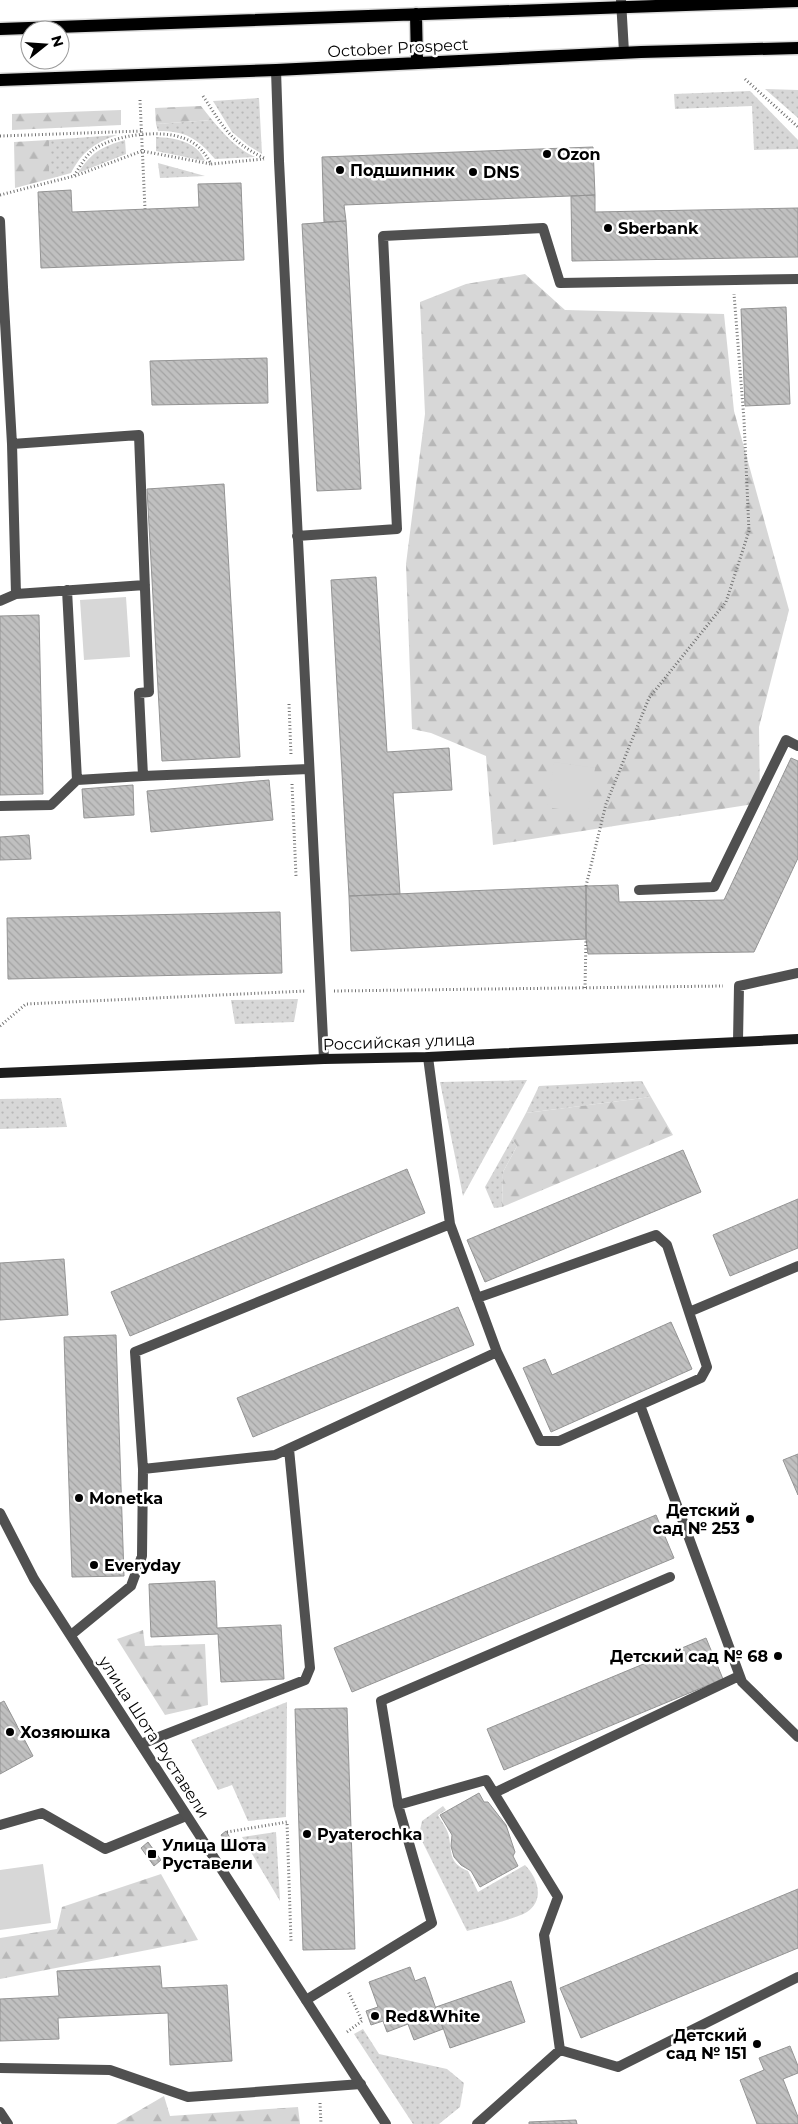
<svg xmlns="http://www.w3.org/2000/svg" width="798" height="2124" font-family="Montserrat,sans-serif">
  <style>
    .grass { fill: url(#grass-dots) }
    .forest { fill: url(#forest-firs) }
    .park { fill: #d7d7d7 }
    .building { fill: url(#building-back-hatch); stroke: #949494 }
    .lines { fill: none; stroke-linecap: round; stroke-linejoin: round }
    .primary-casing { stroke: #dbdbdb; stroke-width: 15 }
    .path { stroke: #727272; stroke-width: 3; stroke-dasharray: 1 2.5; stroke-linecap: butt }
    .service { stroke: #505050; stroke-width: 10 }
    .minor { stroke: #505050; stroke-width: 10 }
    .tertiary { stroke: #505050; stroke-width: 10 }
    .secondary { stroke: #1d1d1d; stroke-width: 10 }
    .primary { stroke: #000; stroke-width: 12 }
    .poi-dot { fill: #000; stroke: #fff; stroke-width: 2 }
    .labels { text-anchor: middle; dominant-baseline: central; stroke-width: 5; stroke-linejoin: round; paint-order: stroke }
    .street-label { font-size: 16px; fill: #000; stroke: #fff }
    .poi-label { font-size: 16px; font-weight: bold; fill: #000; stroke: #fff; text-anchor: start }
  </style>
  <defs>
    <pattern id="grass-dots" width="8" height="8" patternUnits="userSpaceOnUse" patternTransform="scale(1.25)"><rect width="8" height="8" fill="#d7d7d7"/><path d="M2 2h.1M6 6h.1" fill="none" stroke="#b7b7b7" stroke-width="1.8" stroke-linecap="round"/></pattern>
    <pattern id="forest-firs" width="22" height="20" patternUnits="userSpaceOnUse" patternTransform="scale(1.25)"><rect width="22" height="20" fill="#d7d7d7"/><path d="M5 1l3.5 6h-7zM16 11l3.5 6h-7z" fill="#b7b7b7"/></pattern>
    <pattern id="building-back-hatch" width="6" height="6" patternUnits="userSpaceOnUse" patternTransform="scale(1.25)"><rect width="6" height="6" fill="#c0c0c0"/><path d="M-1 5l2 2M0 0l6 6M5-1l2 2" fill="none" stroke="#a3a3a3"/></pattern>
  </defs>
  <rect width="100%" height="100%" fill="#fff"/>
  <path class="grass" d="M765,89L798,90V118Z
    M750,91L798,140V149L754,150L752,106L675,109L674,94Z
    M259,98L262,154L249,146L232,132L213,101Z
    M212,120C225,135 237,149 255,157L215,159C197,138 186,131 158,131L156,124Z
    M117,135C94,143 82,152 71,173L49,179V140Z
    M156,137C175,138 197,141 205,161L156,151Z
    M125,140L126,154L78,173C92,152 101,147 125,140Z
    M158,163L205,176L160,178Z
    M298,999L294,1022L235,1024L231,1000Z
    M527,1080L463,1196L440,1082Z
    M642,1081L651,1097L526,1113L539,1086Z
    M61,1098L67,1127L0,1129V1099Z
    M512,1139L517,1146L503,1172L502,1207L494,1208L485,1187Z
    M287,1702L286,1817L248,1821L232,1785L218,1790L191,1740Z
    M443,1806L446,1810L438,1815C442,1822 448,1830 449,1837C452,1854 449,1863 468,1871L478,1892L525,1865C538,1878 545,1900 527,1912C518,1918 481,1927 467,1931L419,1835L422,1821Z
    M276,1832L280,1901L242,1837Z
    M363,2029L379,2054L447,2069L464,2083L460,2107L439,2124H413L354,2034Z"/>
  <path class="forest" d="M201,106L212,120L156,124L155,108Z
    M121,110V125L12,130V114Z
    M49,140V179L15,188L14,142Z
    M525,274L565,310L724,314L734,411L789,610L759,727L760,803L493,845L486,756L431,733L412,729L406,564L425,414L420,302L466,284Z
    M651,1097L673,1135L502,1207L503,1172L517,1146L512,1139L526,1113Z
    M143,1630L145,1646L205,1644L208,1705L165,1715L117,1639Z
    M161,1874L198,1940L0,1979V1938L57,1929L62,1907Z
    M164,2096L170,2116L298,2107L300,2124H116Z"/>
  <path class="park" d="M126,597L130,657L84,660L80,600Z
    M554,762L595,768L588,814L547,807Z
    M43,1864L51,1923L0,1930V1870Z"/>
  <path class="building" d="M593,147L595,195L344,205L346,221L324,222L322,157Z
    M241,183L244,260L41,268L38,192L71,190L72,212L199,207L198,184Z
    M595,195V212L798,208V257L572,261L571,196Z
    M346,221L361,489L317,491L302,224Z
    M786,307L790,404L745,406L741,309Z
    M267,358L268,403L152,405L150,361Z
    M224,484L240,757L162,761L147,489Z
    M376,577L387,752L449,748L452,790L393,793L400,894L349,896L331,580Z
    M39,615L43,794L0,795V616Z
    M791,758L798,761V858L754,952L588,954L586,939V886L618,885L619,902L724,900Z
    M269,780L273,820L151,832L147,791Z
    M133,785L134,815L84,818L82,789Z
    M29,835L31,859L0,860V837Z
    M586,886V939L351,951L349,896Z
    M280,912L282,973L8,979L7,918Z
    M683,1150L701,1192L485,1282L467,1240Z
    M407,1169L425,1213L130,1336L111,1292Z
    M798,1199V1248L730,1276L713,1235Z
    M64,1259L68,1315L0,1320V1263Z
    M458,1307L474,1345L253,1437L237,1398Z
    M671,1322L692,1369L551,1432L523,1368L545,1359L552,1375Z
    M116,1335L124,1576L72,1577L64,1337Z
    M798,1454V1495L783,1460Z
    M656,1515L674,1558L352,1692L334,1648Z
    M215,1581L217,1628L281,1625L284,1679L221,1682L218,1634L151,1637L149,1584Z
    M706,1638L723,1679L504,1770L487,1729Z
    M4,1701L33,1756L0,1774V1703Z
    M347,1708L355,1949L303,1950L295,1709Z
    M479,1793L484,1802H488L506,1825L515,1852L513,1856L518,1866L480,1887L471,1871L461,1865L454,1857L451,1846L452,1835L440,1815Z
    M226,1831L233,1843L228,1846L221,1835Z
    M148,1842L161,1860L154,1866L141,1848Z
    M798,1889V1948L581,2038L560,1988Z
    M160,1966L162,1988L227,1985L232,2061L170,2065L168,2013L58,2018L59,2039L0,2041V1999L59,1996L57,1971Z
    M410,1967L415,1981L425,1977L443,2029L414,2040L408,2024L387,2032L383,2021L371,2025L366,2011L378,2007L369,1982Z
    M511,1981L525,2022L450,2048L436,2007Z
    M790,2046L798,2066V2073L783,2079L798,2117V2124H757L740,2080L764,2070L759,2058Z
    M576,2120L577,2124H529V2122Z"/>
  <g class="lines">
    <defs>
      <path id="primary" d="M416,14L417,63
        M0,29L798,1
        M0,80L276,70L641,52L798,48"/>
    </defs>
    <use href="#primary" class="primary-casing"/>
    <path class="path" d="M745,79L798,127
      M203,96C223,126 229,141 264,158
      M140,100L145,209
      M0,136L141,131
      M75,176L142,151L211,164
      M0,195L74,176C79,168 85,157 92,151C111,135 160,129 183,138C196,142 205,152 211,164L264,159
      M289,704L291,755
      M292,784L296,876
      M586,886L606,804L649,698L726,602L749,531L744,420L734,294
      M585,988L586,939
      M334,991L723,986
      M0,1026L26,1004L306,991
      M227,1832L287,1822L291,1941
      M347,2032L362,2021L348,1991
      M320,2103L321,2124"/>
    <path class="service" d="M276,70L279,161L324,1059
      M0,221L3,287
      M0,287H3L12,444
      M297,536L397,529L383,236L543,228L560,283L798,279
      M145,585L16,594L12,444L139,435L149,692L139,693L143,776L309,769
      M0,601L16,594
      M77,780L143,776
      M0,806L51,805L77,780L67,590
      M639,890L714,887L786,740L798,746
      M738,1041L739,986L798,973
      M477,1298L656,1235L667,1245L707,1367L701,1378L559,1441H540L497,1352
      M689,1312L798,1266
      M640,1405L742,1682L798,1737
      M143,1469L275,1455L497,1352L450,1224L428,1057
      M71,1635L131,1586L142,1556L143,1469L135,1352L450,1224
      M141,1744L305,1680L310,1668L289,1449
      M494,1793L739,1676
      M398,1805L486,1780L558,1897L544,1935L560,2050
      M0,1825L42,1813L105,1849L186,1816
      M306,2000L432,1923L398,1805L381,1701L670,1577
      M0,2068L110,2070L188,2097L361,2084
      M0,2112L8,2124
      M477,2124L560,2050L618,2067L798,1977"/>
    <path class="minor" d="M621,0L624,52"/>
    <path class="tertiary" d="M0,1513L34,1579L386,2124"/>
    <path class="secondary" d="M0,1073L324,1059L428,1057L798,1039"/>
    <use href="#primary" class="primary"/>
  </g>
  <g class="poi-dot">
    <circle cx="547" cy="154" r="5"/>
    <circle cx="340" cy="170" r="5"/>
    <circle cx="473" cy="172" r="5"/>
    <circle cx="608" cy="228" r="5"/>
    <circle cx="79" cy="1498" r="5"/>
    <circle cx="750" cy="1519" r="5"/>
    <circle cx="94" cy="1565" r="5"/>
    <circle cx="778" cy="1656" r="5"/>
    <circle cx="10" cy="1732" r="5"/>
    <circle cx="307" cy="1834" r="5"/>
    <rect x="147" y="1849" width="10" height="10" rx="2.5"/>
    <circle cx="375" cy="2016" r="5"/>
    <circle cx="757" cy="2044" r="5"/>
  </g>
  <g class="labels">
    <g class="street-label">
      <text transform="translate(398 48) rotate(-3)">October Prospect</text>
      <text transform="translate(399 1042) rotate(-2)">Российская улица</text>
      <text transform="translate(154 1737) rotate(57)">улица Шота Руставели</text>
    </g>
    <g class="poi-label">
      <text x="557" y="154">Ozon</text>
      <text x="350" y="170">Подшипник</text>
      <text x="483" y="172">DNS</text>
      <text x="618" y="228">Sberbank</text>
      <text x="89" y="1498">Monetka</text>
      <text x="740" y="1510" text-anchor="end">Детский<tspan x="740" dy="18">сад № 253</tspan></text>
      <text x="104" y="1565">Everyday</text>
      <text x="768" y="1656" text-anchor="end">Детский сад № 68</text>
      <text x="20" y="1732">Хозяюшка</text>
      <text x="317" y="1834">Pyaterochka</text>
      <text x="162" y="1845">Улица Шота<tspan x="162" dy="18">Руставели</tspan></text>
      <text x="385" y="2016">Red&amp;White</text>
      <text x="747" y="2035" text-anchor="end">Детский<tspan x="747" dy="18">сад № 151</tspan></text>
    </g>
  </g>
  <g transform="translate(45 45) rotate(73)"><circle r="24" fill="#ffffff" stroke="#999999"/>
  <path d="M0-4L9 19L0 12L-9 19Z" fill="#000000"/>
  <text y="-8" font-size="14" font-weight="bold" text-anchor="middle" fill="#000000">N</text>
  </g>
</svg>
